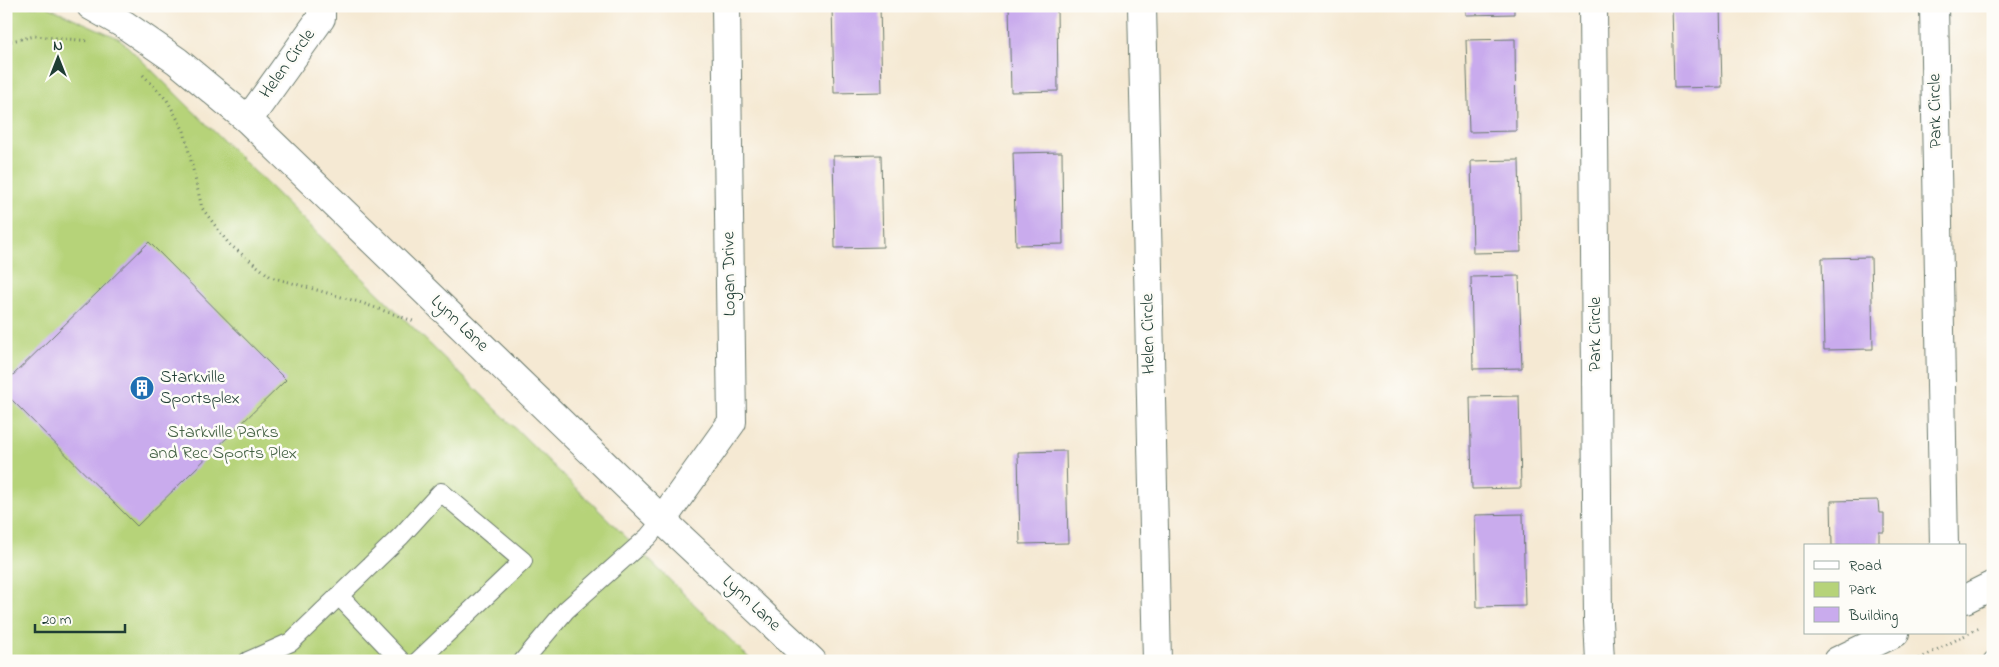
<svg xmlns="http://www.w3.org/2000/svg" width="1999" height="667" font-family="'Indie Flower',sans-serif">
  <style>
    .green { fill: #b6d379; stroke: #6a8856 }
    .building { fill: #c9abed }
    .lines { fill: none; stroke-linecap: round; stroke-linejoin: round }
    .lane-casing { stroke: #6a796c; stroke-width: 20 }
    .street-casing { stroke: #6a796c; stroke-width: 30 }
    .path { stroke: #6a796c; stroke-width: 3; stroke-dasharray: 1 4; stroke-linecap: butt }
    .lane { stroke: #fff; stroke-width: 18 }
    .street { stroke: #fff; stroke-width: 28 }
    .labels { text-anchor: middle; dominant-baseline: central; stroke-width: 5; stroke-linejoin: round; paint-order: stroke }
    .street-label { font-size: 18px; fill: #1f3d34; stroke: #fdfcf7 }
    .poi-label { font-size: 18px; fill: #1f3d34; stroke: #fdfcf7; text-anchor: start }
    .park-label { font-size: 18px; fill: #456245; stroke: #fdfcf7 }
  </style>
  <rect width="100%" height="100%" fill="#fdfcf7"/>
  <filter id="ink" filterUnits="userSpaceOnUse"><feTurbulence type="fractalNoise" baseFrequency=".02" numOctaves="2"/><feDisplacementMap in="SourceGraphic" scale="10" xChannelSelector="R" yChannelSelector="G"/><feConvolveMatrix kernelMatrix="1 2 1 2 8 2 1 2 1" color-interpolation-filters="sRGB"/></filter>
  <filter id="wash" filterUnits="userSpaceOnUse"><feTurbulence type="fractalNoise" baseFrequency=".0096" numOctaves="4" result="noise"/><feDisplacementMap in="SourceGraphic" scale="20" xChannelSelector="R" yChannelSelector="G"/><feGaussianBlur stdDeviation="1.12" result="paint"/><feColorMatrix in="noise" values="0 0 0 0 0 0 0 0 0 0 0 0 0 0 0 0 0 1.4 0 .05"/><feComposite in="paint" operator="in"/></filter>
  <g filter="url(#wash)">
    <rect width="100%" height="100%" fill="#f5e9d3"/>
    <path class="green" d="M6,6H46L120,39L752,661H6Z"/>
    <g id="blocks">
      <path class="building" d="M832,6H880L882,92L834,93Z
        M1009,6H1057L1058,91L1011,92Z
        M1466,6H1514V14L1466,15Z
        M1672,6H1720L1722,87L1674,88Z
        M1515,39L1516,131L1469,132L1466,40Z
        M1062,152L1063,244L1016,245L1013,153Z
        M881,155L883,247L835,248L833,156Z
        M1519,160L1521,252L1473,253L1471,161Z
        M149,242L286,380L137,526L6,394V382Z
        M1871,257L1873,349L1824,350L1822,258Z
        M1519,276L1522,368L1473,369L1471,277Z
        M1519,396L1521,488L1472,489L1470,397Z
        M1066,451L1068,543L1020,544L1018,452Z
        M1878,500L1879,513H1884V532H1879V546H1832L1831,501Z
        M1523,514L1525,606L1477,607L1475,515Z"/>
    </g>
  </g>
  <g filter="url(#ink)">
    <use href="#blocks" fill-opacity="0" stroke="#6a796c" stroke-width="1"/>
    <g class="lines">
      <defs>
        <path id="lane" d="M339,596L401,661
          M248,661L291,642L401,536L441,492L523,561L418,661
          M523,661L566,610L648,537L662,520
          M1992,661L1993,660"/>
        <path id="street" d="M91,6L125,25L177,61L248,120L662,520L812,661
          M1142,6L1157,661
          M1593,6L1598,621L1600,661
          M1934,6L1944,546
          M248,120L321,18V6
          M662,520L732,422L726,6
          M1965,599L1993,585
          M1837,661L1895,633"/>
      </defs>
      <use href="#lane" class="lane-casing"/>
      <use href="#street" class="street-casing"/>
      <path class="path" d="M6,42L35,36L90,41
        M143,75L167,100L184,131L202,208L229,244L271,277L359,302L413,321
        M1915,661L1981,627"/>
      <use href="#lane" class="lane"/>
      <use href="#street" class="street"/>
    </g>
  </g>
  <defs>
    <symbol id="building-disc" viewBox="-11 -11 22 22"><circle r="9.5" fill="#1f6fb2" stroke="#fdfcf7"/><path d="M-4-6H4V6H1V3H-1V6H-4ZM-2.5-4.3h1.7v1.8h-1.7ZM.8-4.3h1.7v1.8H.8ZM-2.5-1h1.7V.8h-1.7ZM.8-1h1.7V.8H.8Z" fill="#fff"/></symbol>
  </defs>
  <g fill-rule="evenodd">
    <use href="#building-disc" x="128" y="374" width="28" height="28"/>
  </g>
  <g class="labels">
    <g class="street-label">
      <text transform="translate(288 64) rotate(-54)">Helen Circle</text>
      <text transform="translate(1936 111) rotate(-91)">Park Circle</text>
      <text transform="translate(730 274) rotate(-91)">Logan Drive</text>
      <text transform="translate(459 324) rotate(44)">Lynn Lane</text>
      <text transform="translate(1149 334) rotate(-91)">Helen Circle</text>
      <text transform="translate(1596 334) rotate(-90)">Park Circle</text>
      <text transform="translate(751 604) rotate(43)">Lynn Lane</text>
    </g>
    <g class="poi-label">
      <text x="160" y="378">Starkville<tspan x="160" dy="21">Sportsplex</tspan></text>
    </g>
    <g class="park-label">
      <text x="223" y="433">Starkville Parks<tspan x="223" dy="21">and Rec Sports Plex</tspan></text>
    </g>
  </g>
  <rect width="1999" height="667" fill="none" stroke="#fdfcf7" stroke-width="25"/>
  <rect x="1804" y="544" width="162" height="90" fill="#fdfcf7" stroke="#a4b0a9"/>
  <rect x="1814" y="561" width="25" height="8" fill="#ffffff" stroke="#a4b0a9"/>
  <text x="1849" y="570" font-size="15" fill="#1f3d34">Road</text>
  <rect x="1814" y="582" width="25" height="15" fill="#b6d379" stroke="#a4b0a9"/>
  <text x="1849" y="594" font-size="15" fill="#1f3d34">Park</text>
  <rect x="1814" y="607" width="25" height="15" fill="#c9abed" stroke="#a4b0a9"/>
  <text x="1849" y="620" font-size="15" fill="#1f3d34">Building</text>
  <g transform="translate(58 58)" stroke="#fdfcf7" stroke-width="4" paint-order="stroke">
  <path d="M0-4L9 19L0 12L-9 19Z" fill="#1f3d34"/>
  <text y="-8" font-size="14" font-weight="bold" text-anchor="middle" fill="#1f3d34">N</text>
  </g>
  <path d="M35 624v8h90v-8" fill="none" stroke="#1f3d34" stroke-width="2.5"/>
  <text x="42" y="624" font-size="15" fill="#1f3d34" stroke="#fdfcf7" stroke-width="4" paint-order="stroke">20 m</text>
</svg>
